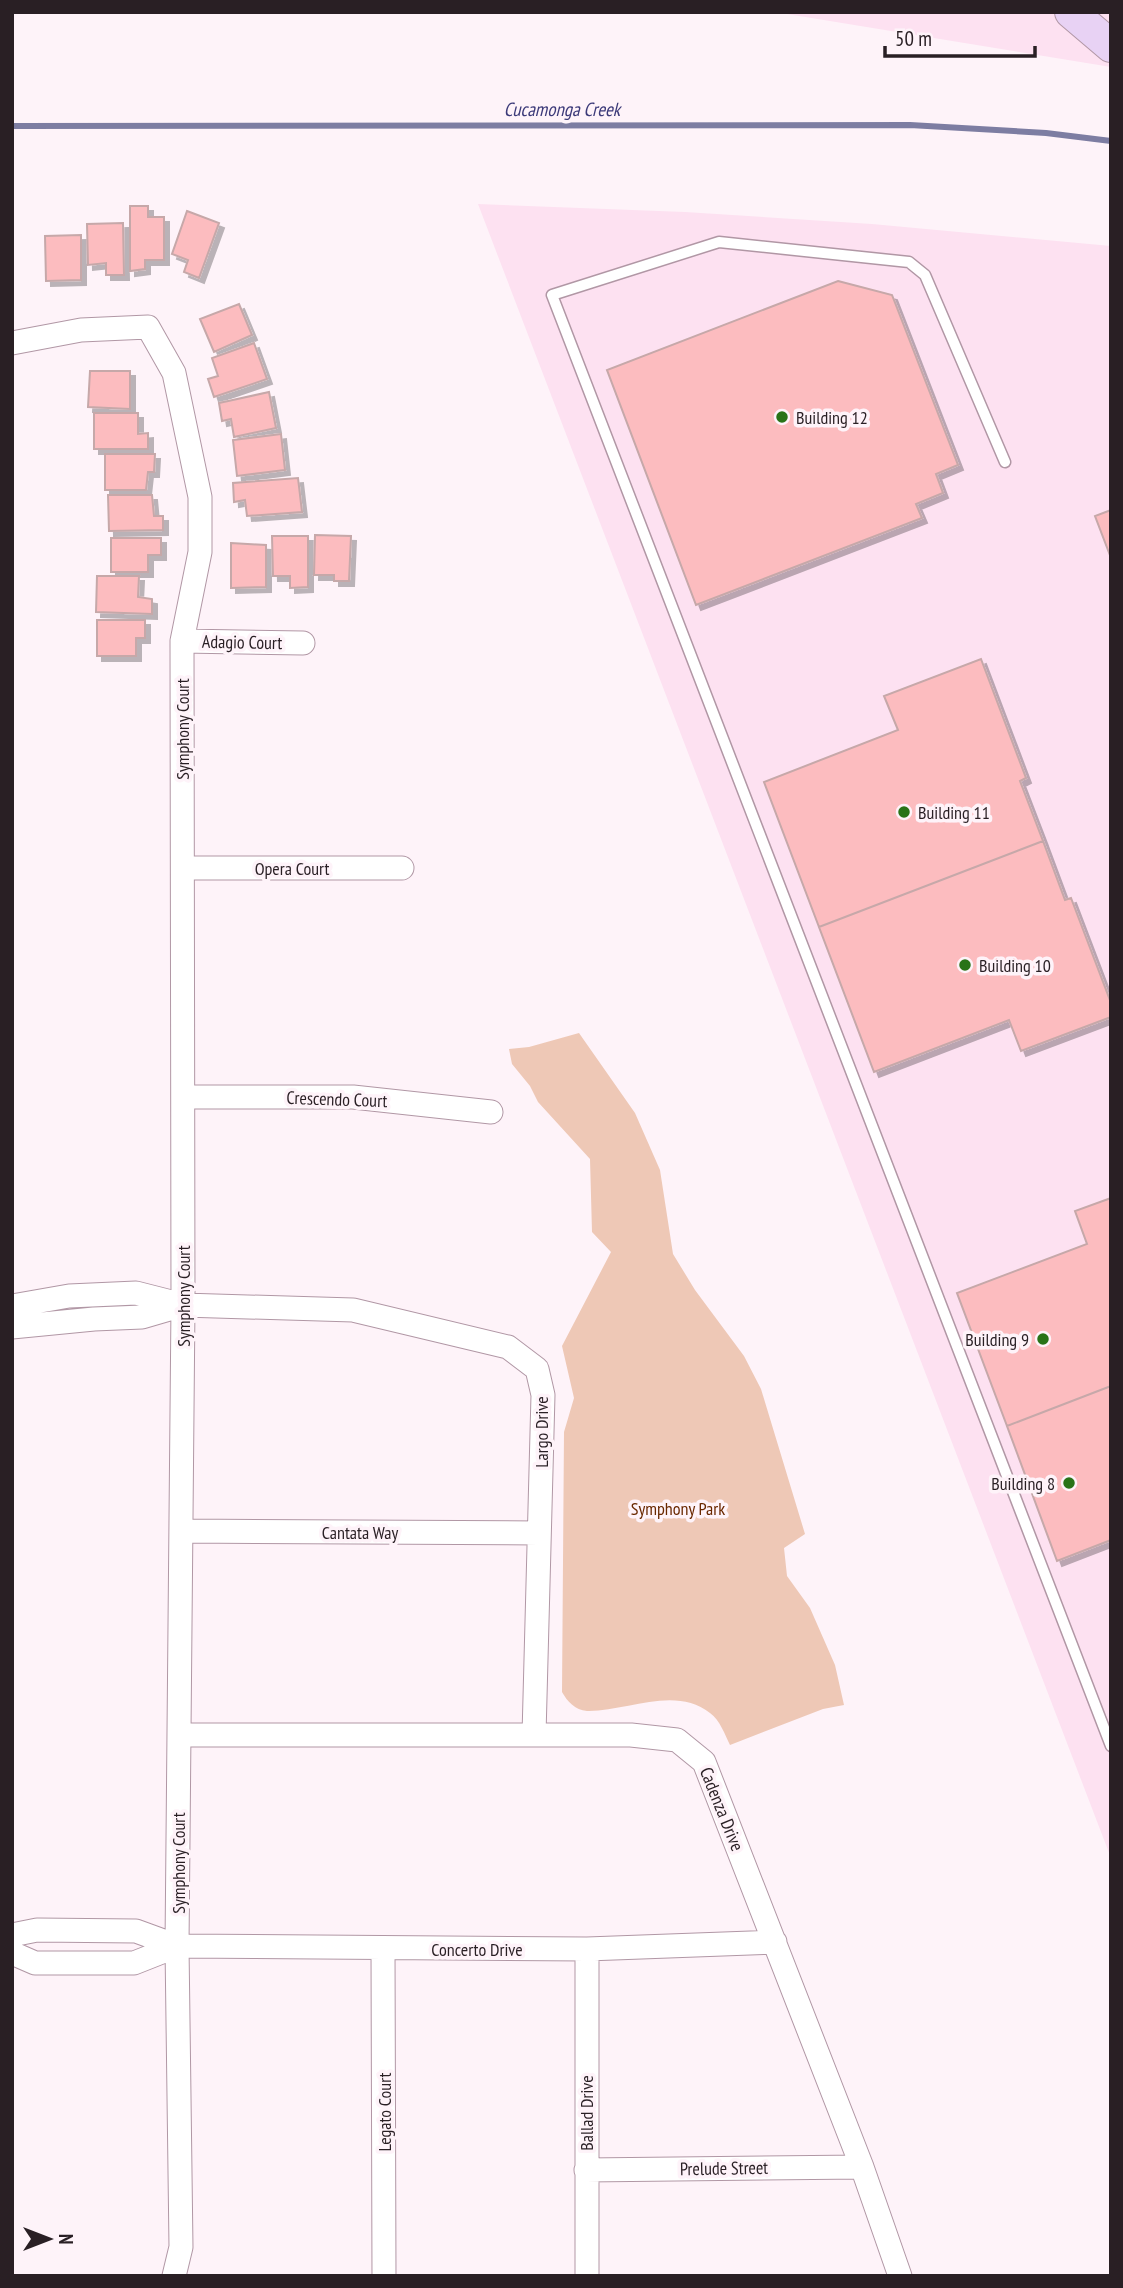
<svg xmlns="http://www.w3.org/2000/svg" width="1123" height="2288" font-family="'PT Sans Narrow',sans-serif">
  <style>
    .built { fill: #fde1f1 }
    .green { fill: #eec8b6 }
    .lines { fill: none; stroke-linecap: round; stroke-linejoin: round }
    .stream { stroke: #7d7da2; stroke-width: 6 }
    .building { fill: #fcbcbf; stroke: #c6a8a9; stroke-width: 2; filter: url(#shadow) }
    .lane-casing { stroke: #b197a5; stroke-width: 13 }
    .street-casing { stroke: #b197a5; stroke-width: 25 }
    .secondary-casing { stroke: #b197a5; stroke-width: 34 }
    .lane { stroke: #fff; stroke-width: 10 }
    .street { stroke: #fff; stroke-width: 23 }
    .secondary { stroke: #e8d2f4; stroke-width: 32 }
    .poi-dot { fill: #297317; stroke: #fef3f9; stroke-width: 2.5 }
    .labels { text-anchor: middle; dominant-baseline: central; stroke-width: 7; stroke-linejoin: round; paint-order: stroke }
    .poi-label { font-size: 18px; fill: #291f24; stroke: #fef3f9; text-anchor: start }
    .street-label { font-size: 18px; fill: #291f24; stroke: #fef3f9 }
    .park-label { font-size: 18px; fill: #692800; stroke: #fef3f9 }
    .water-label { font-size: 19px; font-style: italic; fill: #3c3a79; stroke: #fef3f9 }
  </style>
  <defs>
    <filter id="shadow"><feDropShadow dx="5" dy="5" stdDeviation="0" flood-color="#0004"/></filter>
  </defs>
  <rect width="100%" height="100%" fill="#fef3f9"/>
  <path class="built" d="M656,12H1111V67L787,14Z
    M478,204L685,212L872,224L1111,246V1858Z"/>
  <path class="green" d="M579,1033L635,1113L660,1170L673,1254L695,1290L744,1356L761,1389L805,1534L784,1548L787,1576L810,1608L835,1665L844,1705L823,1709L730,1745C725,1735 720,1720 710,1713C675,1685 625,1712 587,1711C575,1710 567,1701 562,1692L564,1432L574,1398L562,1346L611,1252L592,1232L590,1159L538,1102L530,1086L512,1064L509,1049L529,1047Z"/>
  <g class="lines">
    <path class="stream" d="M12,126L910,125L1046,133L1111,141"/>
  </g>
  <path class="building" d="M130,206H148V217H164V260H145V269L130,271Z
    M187,211L219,223L199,278L184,272L188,260L172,254Z
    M123,223L124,275H106V263L88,265L87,224Z
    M81,235V280L46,281L45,236Z
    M838,281L892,295L958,465L936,474L943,493L916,504L922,518L696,605L607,370Z
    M239,304L252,335L214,352L200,319Z
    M254,343L267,379L214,397L208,379L218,376L212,358Z
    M90,371H130V409L88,407Z
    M269,392L276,428L234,437L231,419L222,421L219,403Z
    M94,413H138V434L148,433V449H94Z
    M281,434L285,470L237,476L233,440Z
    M105,454H155L154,472H148L146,490H105Z
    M298,478L302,512L247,516L245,500L234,502L233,483Z
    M108,495H152L154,516H163V530L109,531Z
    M1111,510V558L1095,516Z
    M315,535L351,536L349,581H334V575H314Z
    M272,536H308V587L290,588V576H273Z
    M111,538H161V555H148V572H111Z
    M231,543L266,545V587L231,588Z
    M97,576H139L138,597L152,599V614L96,612Z
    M97,620H145V638H136V656H97Z
    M981,659L1026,778L1020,781L1043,841L819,927L764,782L898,730L884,696Z
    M1043,841L1065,900L1071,898L1111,1003V1017L1021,1051L1009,1020L874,1072L819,927Z
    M1111,1198V1386L1007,1426L957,1293L1087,1244L1075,1211Z
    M1111,1386V1540L1057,1561L1007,1426Z"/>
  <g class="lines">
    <defs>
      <path id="lane" d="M1005,462L925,275L909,262L719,242L552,295L1111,1746"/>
      <path id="street" d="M12,343L81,330L148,327L174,373L200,497V552L182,641L183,1305L177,1946L181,2247L174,2276
        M182,641L303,643
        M183,868H402
        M183,1097H353L491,1112
        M12,1306L69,1296L136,1293L183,1305L353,1310L508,1347L537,1369L543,1395L534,1735
        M12,1327L94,1319L142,1317L183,1305
        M181,1531L539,1533
        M179,1735H631L677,1740L704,1762L862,2167L900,2276
        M12,1935L37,1930L136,1931L177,1946L587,1949L775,1942
        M383,1948L384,2276
        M12,1953L35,1963H134L177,1946
        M586,2170L862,2167
        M587,2276V1949"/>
      <path id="secondary" d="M1071,12L1111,46"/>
    </defs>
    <use href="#lane" class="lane-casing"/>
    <use href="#street" class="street-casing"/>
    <use href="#secondary" class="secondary-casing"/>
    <use href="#lane" class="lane"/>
    <use href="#street" class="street"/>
    <use href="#secondary" class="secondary"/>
  </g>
  <g class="poi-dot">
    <circle cx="782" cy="417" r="7"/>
    <circle cx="904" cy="812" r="7"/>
    <circle cx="965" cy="965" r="7"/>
    <circle cx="1043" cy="1339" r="7"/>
    <circle cx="1069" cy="1483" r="7"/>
  </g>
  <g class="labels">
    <g class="poi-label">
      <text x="796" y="417">Building 12</text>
      <text x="918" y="812">Building 11</text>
      <text x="979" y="965">Building 10</text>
      <text x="1029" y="1339" text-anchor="end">Building 9</text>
      <text x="1055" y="1483" text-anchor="end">Building 8</text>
    </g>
    <g class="street-label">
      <text transform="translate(242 642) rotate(1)">Adagio Court</text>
      <text transform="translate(182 729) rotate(-90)">Symphony Court</text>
      <text x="292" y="868">Opera Court</text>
      <text transform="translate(337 1099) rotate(2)">Crescendo Court</text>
      <text transform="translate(183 1296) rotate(-90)">Symphony Court</text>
      <text transform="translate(541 1432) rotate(-90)">Largo Drive</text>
      <text x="360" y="1532">Cantata Way</text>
      <text transform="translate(722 1809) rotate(68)">Cadenza Drive</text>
      <text transform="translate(178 1863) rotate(-90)">Symphony Court</text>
      <text x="477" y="1949">Concerto Drive</text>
      <text transform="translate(384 2112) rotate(-90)">Legato Court</text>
      <text transform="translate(586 2113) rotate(-90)">Ballad Drive</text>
      <text transform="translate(724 2168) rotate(-1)">Prelude Street</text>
    </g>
    <g class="park-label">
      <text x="678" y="1508">Symphony Park</text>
    </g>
    <g class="water-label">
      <text x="562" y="109">Cucamonga Creek</text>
    </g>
  </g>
  <rect width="1123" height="2288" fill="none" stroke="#291f24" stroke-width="28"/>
  <g transform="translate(49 2239) rotate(90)" stroke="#fef3f9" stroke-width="5" paint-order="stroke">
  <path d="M0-5L12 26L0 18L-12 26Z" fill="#291f24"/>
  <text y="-10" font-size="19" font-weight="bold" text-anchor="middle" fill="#291f24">N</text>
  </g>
  <path d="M885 46v10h150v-10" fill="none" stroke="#291f24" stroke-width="3.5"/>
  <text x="895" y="46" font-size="21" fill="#291f24" stroke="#fef3f9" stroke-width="5" paint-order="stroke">50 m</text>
</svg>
